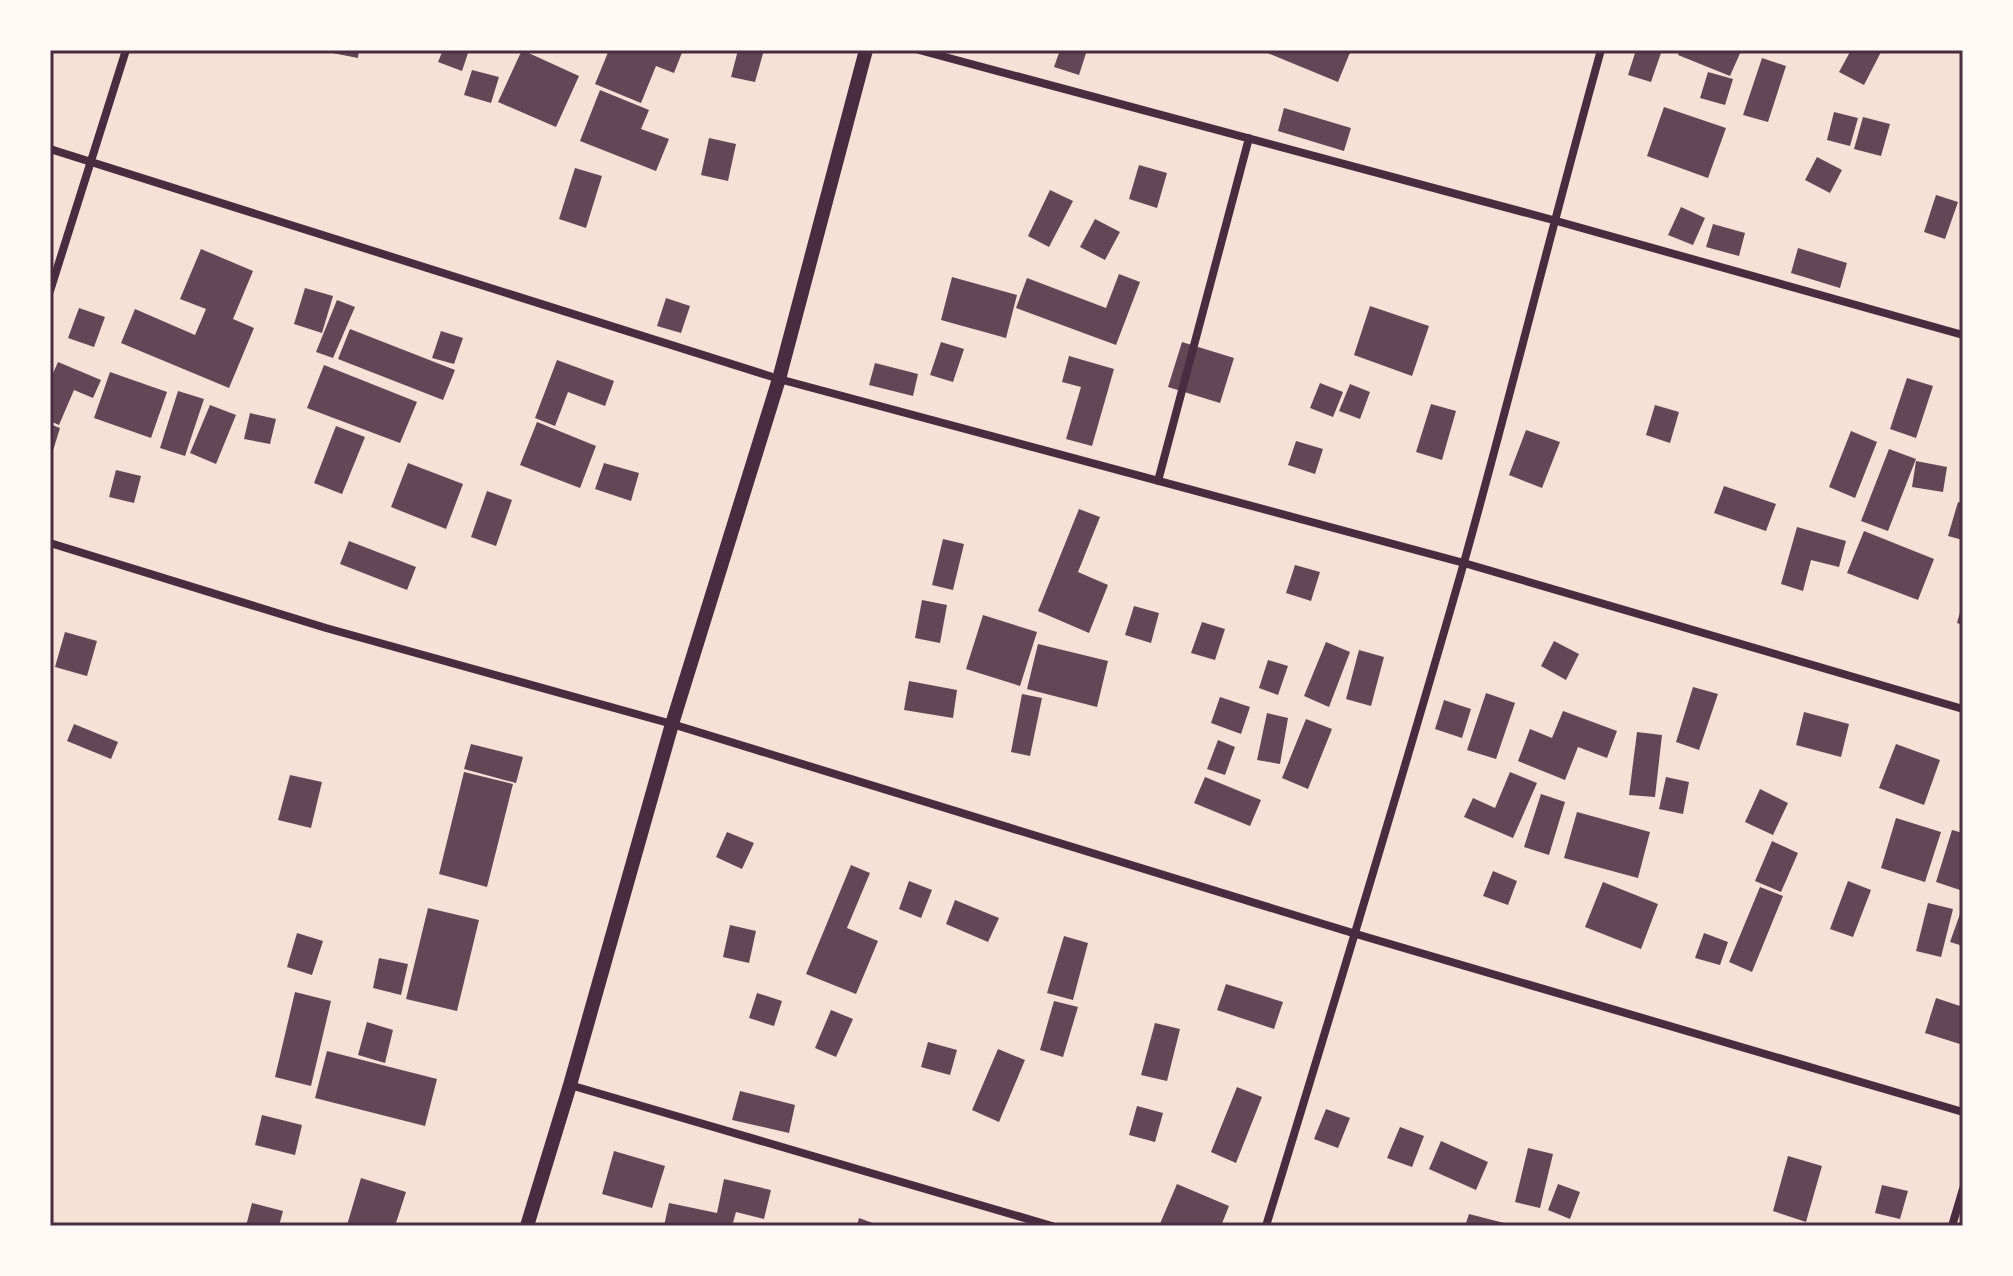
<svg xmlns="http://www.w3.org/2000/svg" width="2013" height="1276" font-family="'Times New Roman',serif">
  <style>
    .building { fill: #644757 }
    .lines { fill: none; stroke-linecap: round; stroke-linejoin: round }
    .minor { stroke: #4a2c40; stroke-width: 8 }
    .tertiary { stroke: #4a2c40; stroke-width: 14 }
    .neatline { fill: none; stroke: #4a2c40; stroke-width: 3 }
  </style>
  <rect width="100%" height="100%" fill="#f7e1d7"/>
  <path class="building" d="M317,50H359L358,58Z
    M443,50H469L462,71L438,62Z
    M522,50L579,76L556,127L498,102Z
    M609,50H683L674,73L656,66L641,103L595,84Z
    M738,50H764L755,82L731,77Z
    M1060,50H1087L1079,75L1054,67Z
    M1260,50H1351L1338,82Z
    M1636,50H1662L1651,82L1628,75Z
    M1680,50H1737L1741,51L1730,76L1678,55Z
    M1851,50H1882L1864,85L1839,72Z
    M1762,58L1786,66L1768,122L1743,115Z
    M472,70L499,77L491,103L464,95Z
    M1708,72L1733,79L1725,105L1700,98Z
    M600,90L649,110L641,129L669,139L656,171L580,141Z
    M1664,107L1726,128L1708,178L1647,156Z
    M1284,108L1351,128L1344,151L1278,131Z
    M1834,112L1858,118L1850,146L1827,140Z
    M1863,117L1890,124L1881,156L1854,149Z
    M709,138L736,144L728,181L701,175Z
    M1817,157L1842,170L1830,193L1805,180Z
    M1139,165L1167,173L1157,208L1129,199Z
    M575,168L602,176L586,228L559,219Z
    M1050,190L1073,201L1049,247L1028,236Z
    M1936,195L1958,202L1945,239L1924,232Z
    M1681,207L1705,218L1693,245L1668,235Z
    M1095,219L1120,232L1105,260L1080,247Z
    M1713,224L1745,233L1739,256L1706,247Z
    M1798,248L1847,263L1840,288L1791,273Z
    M201,249L253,271L233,319L254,328L229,388L121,343L135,309L195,335L206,309L180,299Z
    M1119,274L1140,282L1116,345L1016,308L1027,278L1106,308Z
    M952,277L1017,295L1006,338L941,320Z
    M305,288L333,296L322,333L294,324Z
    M666,298L690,306L681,333L657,326Z
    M337,300L355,307L333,358L316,352Z
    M1370,306L1429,326L1412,376L1354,355Z
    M79,308L105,317L94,347L68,338Z
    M350,329L455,370L443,400L338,359Z
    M441,331L463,338L454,364L432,358Z
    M941,342L964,349L953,382L930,375Z
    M1182,342L1234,358L1220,403L1168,387Z
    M1069,356L1114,369L1092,446L1066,439L1081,387L1062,382Z
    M557,360L614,381L605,406L568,392L555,426L535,418Z
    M58,362L101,380L93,398L74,390L59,425L50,421V380Z
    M875,363L918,374L913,396L869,385Z
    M324,365L417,402L400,443L307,408Z
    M110,372L167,392L151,438L94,418Z
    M1907,378L1933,386L1916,438L1890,429Z
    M1320,383L1343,392L1333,417L1310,408Z
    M1350,384L1370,392L1360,419L1339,411Z
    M178,391L204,399L185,456L160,448Z
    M1431,404L1456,411L1442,460L1416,452Z
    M210,405L236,415L216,464L190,453Z
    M1655,405L1679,412L1670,443L1646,435Z
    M250,413L276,419L270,444L244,439Z
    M537,422L596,446L580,488L520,465Z
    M50,424L60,428L51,457H50Z
    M336,426L365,437L342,494L314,483Z
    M1526,430L1560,442L1542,488L1509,475Z
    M1851,431L1877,442L1855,498L1829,487Z
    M1296,441L1323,449L1315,474L1288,465Z
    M1889,449L1916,459L1888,531L1861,521Z
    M1916,461L1947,467L1943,492L1912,487Z
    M408,463L463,484L446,529L391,507Z
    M604,463L639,473L631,501L595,489Z
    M116,470L141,476L134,503L109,497Z
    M1724,486L1776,504L1766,531L1714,513Z
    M487,491L512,500L496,546L471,537Z
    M1958,502L1963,503V540L1948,536Z
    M1079,509L1100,517L1078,572L1108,585L1089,633L1038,611Z
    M1797,527L1846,541L1839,567L1811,560L1803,591L1781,584Z
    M1864,531L1934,559L1918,600L1847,573Z
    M943,539L964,544L953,590L932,585Z
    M349,541L416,567L407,590L340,564Z
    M1295,565L1320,572L1311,601L1286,593Z
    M922,600L947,605L940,643L915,638Z
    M1962,605H1963V625L1957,623Z
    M1134,606L1159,613L1151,643L1125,635Z
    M983,615L1037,632L1020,686L966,669Z
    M1202,622L1225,629L1215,660L1191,653Z
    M65,632L97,641L87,676L55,667Z
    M1554,641L1579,654L1566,680L1541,666Z
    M1326,642L1350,652L1329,707L1304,696Z
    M1038,644L1108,661L1097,707L1027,689Z
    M1359,650L1384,657L1371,706L1346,699Z
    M1268,660L1288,666L1278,695L1259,688Z
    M909,681L957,690L953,718L904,710Z
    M1693,687L1718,694L1699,750L1676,742Z
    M1486,693L1515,703L1496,759L1467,750Z
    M1022,694L1042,698L1030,756L1011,752Z
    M1220,697L1250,707L1241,734L1211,723Z
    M1444,700L1471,709L1462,738L1435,729Z
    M1563,711L1617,731L1607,758L1578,747L1565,780L1518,761L1530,729L1552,738Z
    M1804,712L1849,724L1841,757L1796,745Z
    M1267,713L1288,718L1280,764L1257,760Z
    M1306,719L1332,729L1308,789L1282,778Z
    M74,724L118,742L111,759L67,741Z
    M1637,732L1662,735L1655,797L1629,795Z
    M1218,740L1235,747L1225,775L1207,769Z
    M471,744L523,757L516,783L464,769Z
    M1896,744L1940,760L1924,805L1879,788Z
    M464,772L513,784L487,887L439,874Z
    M1510,772L1537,783L1513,838L1464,817L1473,798L1495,808Z
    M290,775L322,782L311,828L278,820Z
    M1205,777L1261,800L1250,826L1194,803Z
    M1666,777L1689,782L1683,814L1659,809Z
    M1760,789L1788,803L1773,835L1745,822Z
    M1541,794L1565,802L1549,855L1524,847Z
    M1577,812L1650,832L1638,878L1564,858Z
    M1896,818L1941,832L1925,882L1881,868Z
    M1952,830L1963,833V891L1936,882Z
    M727,832L754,843L742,869L716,857Z
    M1772,841L1798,853L1781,892L1755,881Z
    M851,865L870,873L847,928L878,941L856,994L806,974Z
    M1493,871L1517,881L1508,905L1483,896Z
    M909,881L932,890L921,918L899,909Z
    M1848,881L1871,890L1853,937L1830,929Z
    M1603,882L1658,904L1641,949L1585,927Z
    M1760,887L1783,896L1752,972L1729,962Z
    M955,900L999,918L988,942L946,924Z
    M1928,903L1953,909L1941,957L1916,951Z
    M428,908L479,920L457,1011L406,999Z
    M1960,914L1963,915V946L1950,942Z
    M730,925L756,931L749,963L723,957Z
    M297,933L323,941L312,975L287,967Z
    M1704,933L1728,942L1720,965L1695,958Z
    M1064,936L1088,943L1073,1000L1047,993Z
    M379,958L408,964L401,995L373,988Z
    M1226,984L1283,1002L1274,1029L1217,1010Z
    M295,992L331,1001L311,1086L275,1077Z
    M757,993L782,1001L774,1026L749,1018Z
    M1936,998L1963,1007V1045L1925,1033Z
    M1054,1001L1078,1007L1063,1057L1040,1050Z
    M831,1010L853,1019L836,1057L815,1048Z
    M367,1022L393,1030L385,1063L358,1055Z
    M1155,1023L1180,1029L1167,1081L1141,1075Z
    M928,1042L957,1050L950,1075L921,1067Z
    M998,1049L1025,1060L999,1122L972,1110Z
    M327,1051L437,1079L425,1126L315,1098Z
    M1237,1087L1262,1097L1236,1163L1211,1152Z
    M740,1091L795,1105L789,1133L732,1120Z
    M1137,1106L1163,1113L1155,1142L1129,1135Z
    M1326,1109L1350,1118L1338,1148L1314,1139Z
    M262,1115L302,1125L295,1155L255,1145Z
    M1400,1127L1424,1136L1412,1167L1387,1158Z
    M1441,1141L1488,1162L1476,1190L1429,1169Z
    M1528,1148L1553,1154L1540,1208L1515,1202Z
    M614,1151L665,1166L652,1208L602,1194Z
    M1788,1156L1822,1166L1806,1222L1773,1211Z
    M361,1178L406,1192L395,1226L347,1225Z
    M724,1179L771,1190L764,1219L736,1212L732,1226H664L669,1203L717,1213Z
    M1177,1184L1229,1206L1221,1226H1159Z
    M1558,1184L1580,1192L1570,1219L1548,1210Z
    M1882,1185L1908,1191L1900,1219L1875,1213Z
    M252,1203L283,1211L279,1226H246Z
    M1469,1214L1512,1225V1226H1465Z
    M859,1218L881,1226H857Z"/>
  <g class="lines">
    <path class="minor" d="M919,50L1553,220L1963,335
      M50,149L779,379L1464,563L1963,709
      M50,291L126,50
      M1158,481L1249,138
      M50,543L326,628L672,724L1356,934L1963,1112
      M570,1085L1052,1226
      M1266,1226C1333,1007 1400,787 1463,566C1511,395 1553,222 1601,50
      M1952,1226L1963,1189"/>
    <path class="tertiary" d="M527,1226L570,1085L672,724L779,379L866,50"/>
  </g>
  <rect width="2013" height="1276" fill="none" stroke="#fffaf5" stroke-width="104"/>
  <rect x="52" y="52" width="1909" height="1172" class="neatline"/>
</svg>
